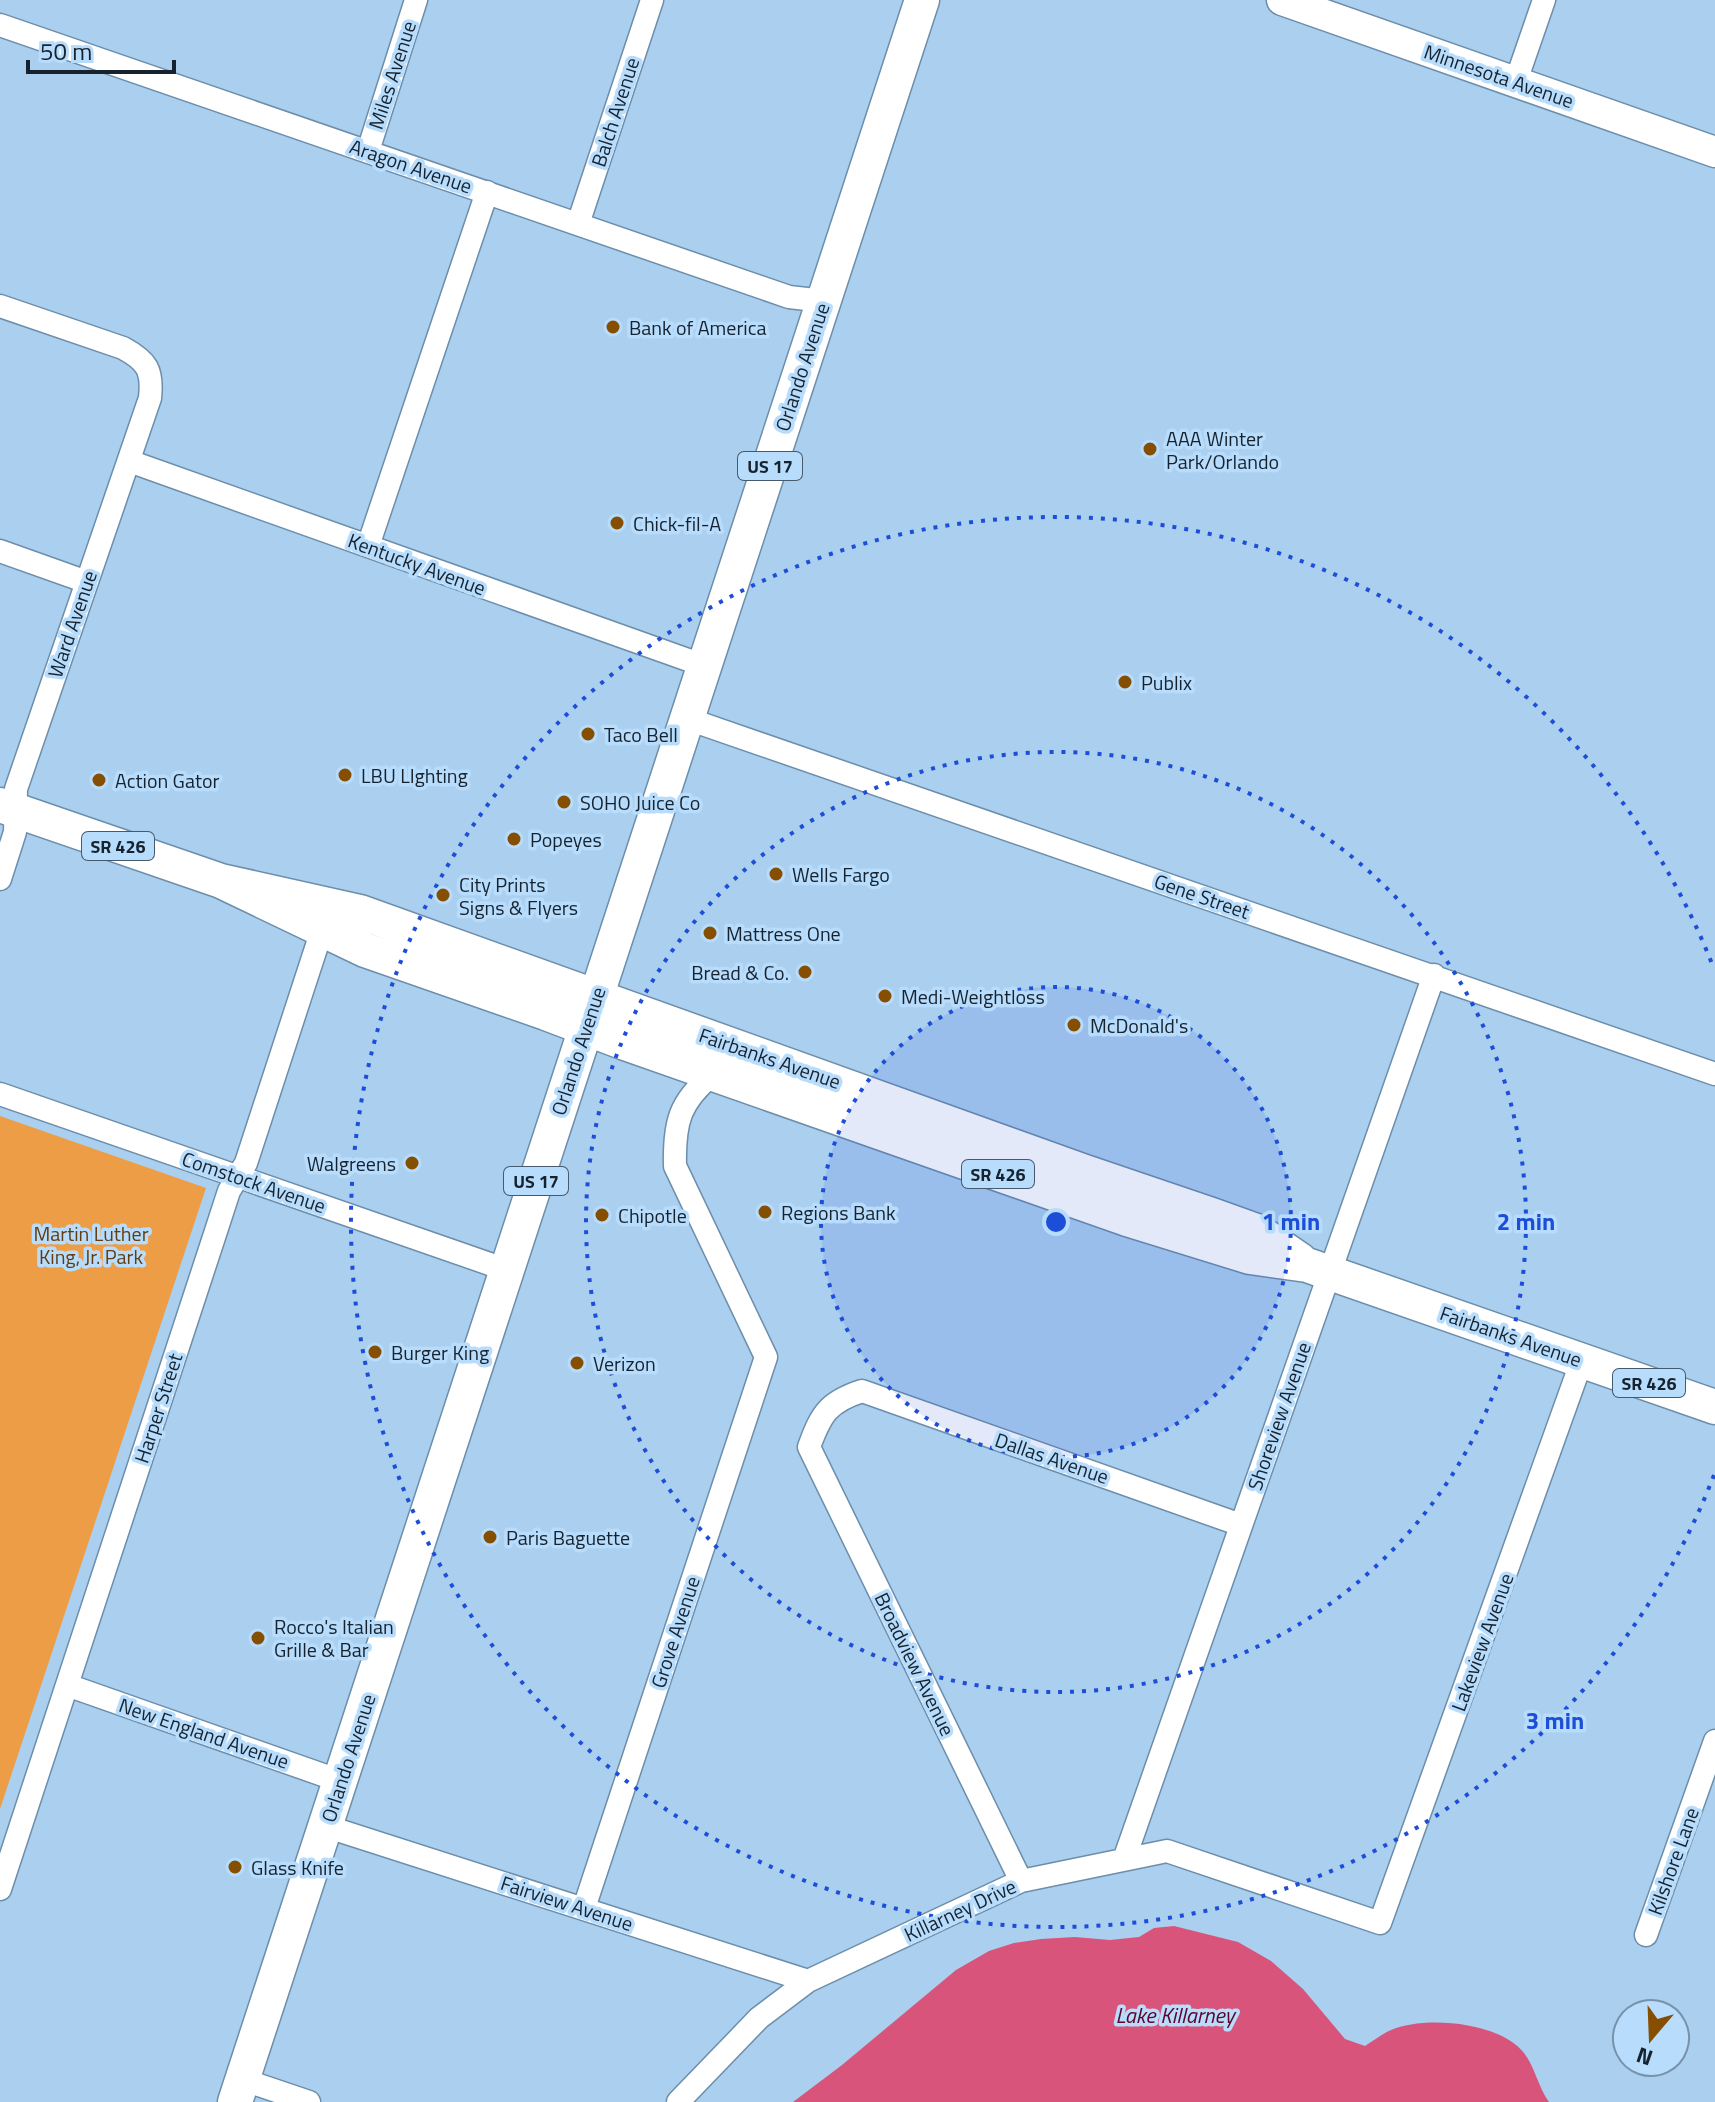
<svg xmlns="http://www.w3.org/2000/svg" width="1715" height="2102" font-family="'Titillium Web',sans-serif">
  <style>
    .green { fill: #ed9d45 }
    .water { fill: #d8547b }
    .lines { fill: none; stroke-linecap: round; stroke-linejoin: round }
    .street-casing { stroke: #6c8eab; stroke-width: 25 }
    .secondary-casing { stroke: #6c8eab; stroke-width: 33 }
    .primary-casing { stroke: #6c8eab; stroke-width: 37 }
    .street { stroke: #fff; stroke-width: 22 }
    .secondary { stroke: #fff; stroke-width: 30 }
    .primary { stroke: #fff; stroke-width: 34 }
    .ring { fill: none; stroke: #1d4ed8; stroke-width: 4; stroke-dasharray: 4 8 }
    .poi-dot { fill: #864e00; stroke: #b8dcfc; stroke-width: 3 }
    .labels { text-anchor: middle; dominant-baseline: central; stroke-width: 7; stroke-linejoin: round; paint-order: stroke }
    .shield { fill: #b8dcfc; stroke: #475a6c; stroke-width: 2 }
    .shield-label { font-size: 18px; font-weight: bold; fill: #16232f }
    .street-label { font-size: 20px; fill: #16232f; stroke: #b8dcfc }
    .poi-label { font-size: 20px; fill: #16232f; stroke: #b8dcfc; text-anchor: start }
    .park-label { font-size: 20px; fill: #633d0f; stroke: #b8dcfc }
    .water-label { font-size: 22px; font-style: italic; fill: #5d0528; stroke: #b8dcfc }
    .centre { fill: #1d4ed8; stroke: #b8dcfc; stroke-width: 4 }
    .ring-label { font-size: 24px; text-anchor: middle; font-weight: bold; fill: #1d4ed8; stroke: #b8dcfc; stroke-width: 7; stroke-linejoin: round; paint-order: stroke }
  </style>
  <rect width="100%" height="100%" fill="#abcfee"/>
  <path class="green" d="M0,1116L206,1188L0,1809Z"/>
  <path class="water" d="M1174,1926L1238,1942L1271,1961L1303,1989L1345,2039L1365,2046C1373,2041 1382,2034 1391,2030C1425,2015 1500,2022 1524,2053C1535,2067 1538,2087 1549,2102H793L842,2065L956,1970L989,1951L1014,1943L1041,1939L1075,1937L1110,1940L1139,1937L1154,1928Z"/>
  <g class="lines">
    <defs>
      <path id="street" d="M0,25L789,297L824,301
        M1516,81L1544,0
        M368,151L416,0
        M578,224L652,0
        M0,306L123,348C147,361 153,370 150,398L16,789L15,832L0,879
        M129,461L705,666
        M368,546L487,192
        M0,551L87,582
        M688,719L1715,1074
        M0,1094L507,1270
        M67,1685L340,1781
        M325,1826L808,1981
        M1125,1857L1434,975
        M1021,1881L809,1447C821,1414 828,1402 862,1391L1241,1525
        M0,1889L217,1228L229,1191L246,1163L322,930
        M584,1908L766,1357L675,1166C674,1123 679,1102 713,1074
        M1646,1935L1715,1741
        M244,2080L309,2102
        M678,2102L759,2018L808,1981L1021,1881L1167,1851L1380,1923L1582,1360"/>
      <path id="secondary" d="M1282,0L1715,152"/>
      <path id="primary" d="M0,805L221,881L360,912L1085,1172L1212,1215L1259,1232L1300,1260
        M221,881L365,950L546,1013L625,1043L1127,1219L1250,1257L1307,1265L1715,1407
        M235,2102L922,0"/>
    </defs>
    <use href="#street" class="street-casing"/>
    <use href="#secondary" class="secondary-casing"/>
    <use href="#primary" class="primary-casing"/>
    <use href="#street" class="street"/>
    <use href="#secondary" class="secondary"/>
    <use href="#primary" class="primary"/>
  </g>
  <circle cx="1056" cy="1222" r="235" fill="#1d4ed8" fill-opacity=".12"/>
  <g class="ring">
    <circle cx="1056" cy="1222" r="235"/>
    <circle cx="1056" cy="1222" r="470"/>
    <path d="M1714 1475A705 705 0 1 1 1714 969"/>
  </g>
  <g class="poi-dot">
    <circle cx="613" cy="327" r="8"/>
    <circle cx="1150" cy="449" r="8"/>
    <circle cx="617" cy="523" r="8"/>
    <circle cx="1125" cy="682" r="8"/>
    <circle cx="588" cy="734" r="8"/>
    <circle cx="345" cy="775" r="8"/>
    <circle cx="99" cy="780" r="8"/>
    <circle cx="564" cy="802" r="8"/>
    <circle cx="514" cy="839" r="8"/>
    <circle cx="776" cy="874" r="8"/>
    <circle cx="443" cy="895" r="8"/>
    <circle cx="710" cy="933" r="8"/>
    <circle cx="805" cy="972" r="8"/>
    <circle cx="885" cy="996" r="8"/>
    <circle cx="1074" cy="1025" r="8"/>
    <circle cx="412" cy="1163" r="8"/>
    <circle cx="765" cy="1212" r="8"/>
    <circle cx="602" cy="1215" r="8"/>
    <circle cx="375" cy="1352" r="8"/>
    <circle cx="577" cy="1363" r="8"/>
    <circle cx="490" cy="1537" r="8"/>
    <circle cx="258" cy="1638" r="8"/>
    <circle cx="235" cy="1867" r="8"/>
  </g>
  <g class="labels">
    <g class="shield">
      <rect x="738" y="452" width="64" height="28" rx="6"/>
      <rect x="82" y="832" width="72" height="28" rx="6"/>
      <rect x="962" y="1160" width="72" height="28" rx="6"/>
      <rect x="504" y="1167" width="64" height="28" rx="6"/>
      <rect x="1613" y="1369" width="72" height="28" rx="6"/>
    </g>
    <g class="shield-label">
      <text x="770" y="466">US 17</text>
      <text x="118" y="846">SR 426</text>
      <text x="998" y="1174">SR 426</text>
      <text x="536" y="1181">US 17</text>
      <text x="1649" y="1383">SR 426</text>
    </g>
    <g class="street-label">
      <text transform="translate(392 75) rotate(-72)">Miles Avenue</text>
      <text transform="translate(1499 76) rotate(19)">Minnesota Avenue</text>
      <text transform="translate(615 112) rotate(-72)">Balch Avenue</text>
      <text transform="translate(411 166) rotate(19)">Aragon Avenue</text>
      <text transform="translate(802 367) rotate(-72)">Orlando Avenue</text>
      <text transform="translate(417 564) rotate(20)">Kentucky Avenue</text>
      <text transform="translate(72 624) rotate(-71)">Ward Avenue</text>
      <text transform="translate(1202 896) rotate(19)">Gene Street</text>
      <text transform="translate(578 1051) rotate(-72)">Orlando Avenue</text>
      <text transform="translate(770 1058) rotate(19)">Fairbanks Avenue</text>
      <text transform="translate(254 1182) rotate(19)">Comstock Avenue</text>
      <text transform="translate(1511 1336) rotate(19)">Fairbanks Avenue</text>
      <text transform="translate(158 1408) rotate(-72)">Harper Street</text>
      <text transform="translate(1279 1416) rotate(-71)">Shoreview Avenue</text>
      <text transform="translate(1052 1458) rotate(19)">Dallas Avenue</text>
      <text transform="translate(675 1632) rotate(-72)">Grove Avenue</text>
      <text transform="translate(1482 1642) rotate(-70)">Lakeview Avenue</text>
      <text transform="translate(915 1664) rotate(64)">Broadview Avenue</text>
      <text transform="translate(204 1733) rotate(19)">New England Avenue</text>
      <text transform="translate(348 1758) rotate(-72)">Orlando Avenue</text>
      <text transform="translate(1673 1861) rotate(-70)">Kilshore Lane</text>
      <text transform="translate(567 1903) rotate(18)">Fairview Avenue</text>
      <text transform="translate(960 1910) rotate(-25)">Killarney Drive</text>
    </g>
    <g class="poi-label">
      <text x="629" y="327">Bank of America</text>
      <text x="1166" y="438">AAA Winter<tspan x="1166" dy="23">Park/Orlando</tspan></text>
      <text x="633" y="523">Chick-fil-A</text>
      <text x="1141" y="682">Publix</text>
      <text x="604" y="734">Taco Bell</text>
      <text x="361" y="775">LBU LIghting</text>
      <text x="115" y="780">Action Gator</text>
      <text x="580" y="802">SOHO Juice Co</text>
      <text x="530" y="839">Popeyes</text>
      <text x="792" y="874">Wells Fargo</text>
      <text x="459" y="884">City Prints<tspan x="459" dy="23">Signs &amp; Flyers</tspan></text>
      <text x="726" y="933">Mattress One</text>
      <text x="789" y="972" text-anchor="end">Bread &amp; Co.</text>
      <text x="901" y="996">Medi-Weightloss</text>
      <text x="1090" y="1025">McDonald's</text>
      <text x="396" y="1163" text-anchor="end">Walgreens</text>
      <text x="781" y="1212">Regions Bank</text>
      <text x="618" y="1215">Chipotle</text>
      <text x="391" y="1352">Burger King</text>
      <text x="593" y="1363">Verizon</text>
      <text x="506" y="1537">Paris Baguette</text>
      <text x="274" y="1626">Rocco's Italian<tspan x="274" dy="23">Grille &amp; Bar</tspan></text>
      <text x="251" y="1867">Glass Knife</text>
    </g>
    <g class="park-label">
      <text x="91" y="1233">Martin Luther<tspan x="91" dy="23">King, Jr. Park</tspan></text>
    </g>
    <g class="water-label">
      <text x="1175" y="2015">Lake Killarney</text>
    </g>
  </g>
  <circle cx="1056" cy="1222" r="12" class="centre"/>
  <g class="ring-label">
    <text x="1291" y="1230">1 min</text>
    <text x="1526" y="1230">2 min</text>
    <text x="1555" y="1729">3 min</text>
  </g>
  <g transform="translate(1651 2038) rotate(199)"><circle r="38" fill="#b8dcfc" stroke="#7792aa" stroke-width="2"/>
  <path d="M0-6L14 30L0 20L-14 30Z" fill="#864e00"/>
  <text y="-12" font-size="22" font-weight="bold" text-anchor="middle" fill="#16232f">N</text>
  </g>
  <path d="M28 60v12h146v-12" fill="none" stroke="#16232f" stroke-width="4"/>
  <text x="40" y="60" font-size="24" fill="#16232f" stroke="#b8dcfc" stroke-width="6" paint-order="stroke">50 m</text>
</svg>
